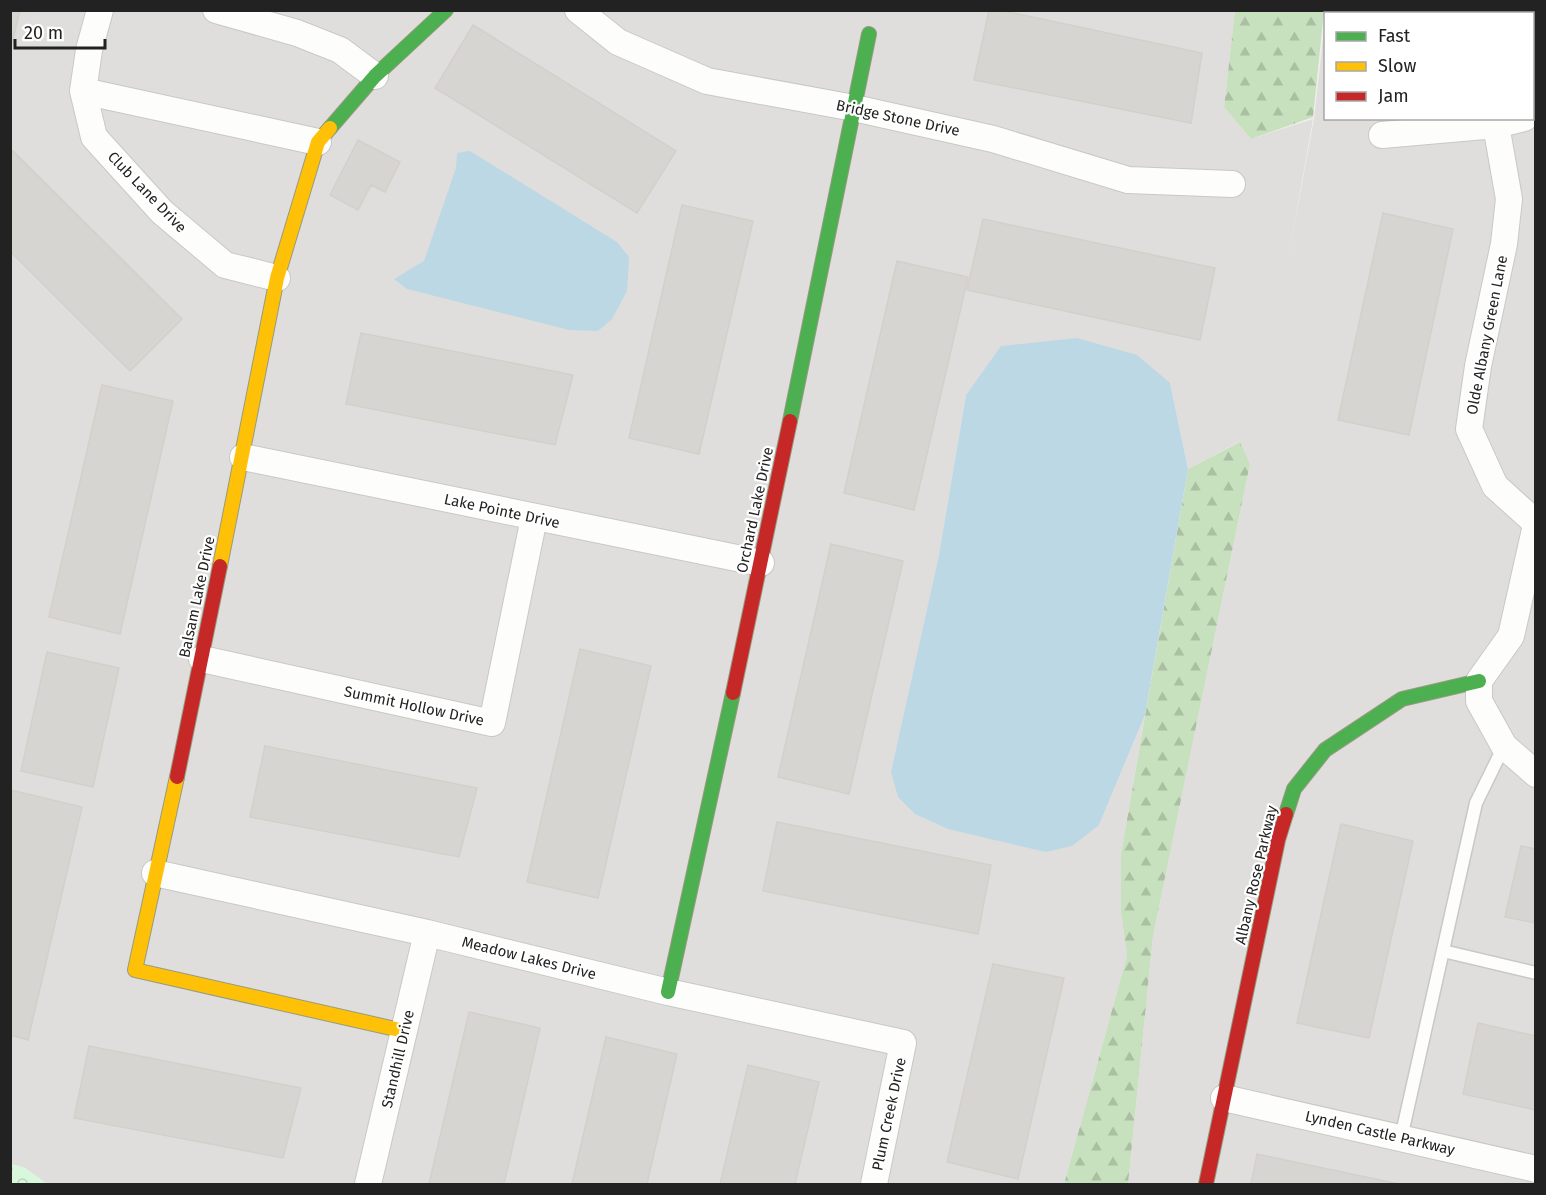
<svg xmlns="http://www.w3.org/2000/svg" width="1546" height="1195" font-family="'Fira Sans',sans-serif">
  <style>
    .residential { fill: #dfdedc; fill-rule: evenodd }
    .forest { fill: url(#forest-firs) }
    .park { fill: url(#park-crowns) }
    .water { fill: #bcd8e4 }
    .building { fill: #d7d5d1; stroke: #d3d0cb; stroke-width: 1.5 }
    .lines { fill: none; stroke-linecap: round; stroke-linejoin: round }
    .lane-casing { stroke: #c9c8c6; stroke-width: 15 }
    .street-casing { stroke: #c9c8c6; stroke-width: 28 }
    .fast-casing { stroke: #979b80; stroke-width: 16 }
    .slow-casing { stroke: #979b80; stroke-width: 16 }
    .jam-casing { stroke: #979b80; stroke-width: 16 }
    .lane { stroke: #fdfdfc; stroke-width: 12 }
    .street { stroke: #fdfdfc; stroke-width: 26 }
    .fast { stroke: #4caf50; stroke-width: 14 }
    .slow { stroke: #ffc107; stroke-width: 14 }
    .jam { stroke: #c62828; stroke-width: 14 }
    .labels { text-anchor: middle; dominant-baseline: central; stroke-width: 4.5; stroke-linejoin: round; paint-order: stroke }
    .street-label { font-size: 15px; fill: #222; stroke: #fff }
  </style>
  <defs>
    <pattern id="forest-firs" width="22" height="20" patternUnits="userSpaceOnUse" patternTransform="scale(1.5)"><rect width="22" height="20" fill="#c7e0be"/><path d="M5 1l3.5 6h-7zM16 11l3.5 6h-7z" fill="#abc0a3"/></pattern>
    <pattern id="park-crowns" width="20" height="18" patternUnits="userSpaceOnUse" patternTransform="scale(1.5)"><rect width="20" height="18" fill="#d8f7db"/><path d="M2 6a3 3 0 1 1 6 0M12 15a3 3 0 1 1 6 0" fill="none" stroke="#b9d3bc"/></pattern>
  </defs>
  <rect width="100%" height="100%" fill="#f0efea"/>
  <path class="residential" d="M11,11H1235L1224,107L1251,139L1313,119L1288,259L1314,119L1326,11H1535V1184H1128L1153,936L1250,464L1239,442L1188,469L1170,383L966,395L938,560L1099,825L1145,715L1121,854V912L1127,956L1064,1184H47L25,1168L11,1164ZM1326,14H1532V118H1326Z"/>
  <path class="forest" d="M1235,11H1324L1313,117L1251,139L1224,107Z
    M1240,442L1250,464L1153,936L1128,1184H1064L1127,956L1121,912V854L1188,469Z"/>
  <path class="park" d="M11,1164L25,1168L47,1184H11Z"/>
  <path class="water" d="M470,151L617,242L629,257L627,291L612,319L598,331L569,330L407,289L394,279L424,261L456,168L457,153Z
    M1077,338L1137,355L1170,383L1188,469L1145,715L1099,825L1072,846L1046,852L948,829L915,814L898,797L891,772L938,560L966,395L1001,346Z"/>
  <path class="building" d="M10,10H20L10,52Z
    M989,10H999L1202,53L1191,123L974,80Z
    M1366,10H1536V61H1532V14H1367Z
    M473,25L676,151L637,213L435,88Z
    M358,140L400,162L385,192L371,185L358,210L330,195Z
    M13,151L182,319L130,371L10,251V153Z
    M682,205L753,221L699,454L629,438Z
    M1383,213L1453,229L1409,435L1338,420Z
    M983,219L1215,268L1200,340L967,290Z
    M897,261L968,277L914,510L844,493Z
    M361,333L573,375L555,445L346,404Z
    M102,385L173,401L120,634L49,617Z
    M831,544L903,561L849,794L778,777Z
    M580,649L651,666L598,898L527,882Z
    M47,652L119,668L93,787L21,771Z
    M265,746L477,788L459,857L250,817Z
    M11,790L82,807L28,1040L10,1035Z
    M777,822L991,865L978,934L763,891Z
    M1341,824L1413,841L1369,1038L1297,1023Z
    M1521,846L1536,849V923L1505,917Z
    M993,964L1064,978L1018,1179L947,1162Z
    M469,1012L540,1028L504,1184H429Z
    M1478,1023L1536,1036V1110L1463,1094Z
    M606,1037L677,1054L647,1184H572Z
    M89,1046L301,1088L283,1158L74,1118Z
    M748,1065L819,1082L795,1184H720Z
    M1257,1154L1399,1184H1251Z"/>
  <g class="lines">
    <defs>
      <path id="lane" d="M1443,951L1536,973
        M1401,1138L1476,803L1504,746"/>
      <path id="street" d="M100,10L89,50L83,91L318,142
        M216,10L297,33L340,50L375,76
        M578,10L618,42L707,81L854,108L993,139L1128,180L1232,184
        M83,91L94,137L162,212L225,265L277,278
        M1496,125L1509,199L1504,244L1478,366L1469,429L1495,486L1536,523
        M1382,135L1496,125L1524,118
        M243,457L761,563
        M1536,525L1511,636L1479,681V701L1504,746L1536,774
        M202,659L492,723L534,518
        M155,873L427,933L668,992L903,1043L874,1184
        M1224,1098L1536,1169
        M368,1184L427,933"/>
      <path id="fast" d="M330,128L375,76L446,10
        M790,421L869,34
        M1286,814L1294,789L1325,750L1402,699L1479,681
        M668,992L733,693"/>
      <path id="slow" d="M220,566L277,278L318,142L330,128
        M177,777L135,970L404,1031"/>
      <path id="jam" d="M733,693L790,421
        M177,777L220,566
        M1206,1184L1278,840L1286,814"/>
    </defs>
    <use href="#lane" class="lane-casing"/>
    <use href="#street" class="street-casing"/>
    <use href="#fast" class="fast-casing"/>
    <use href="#slow" class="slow-casing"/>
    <use href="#jam" class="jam-casing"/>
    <use href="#lane" class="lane"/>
    <use href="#street" class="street"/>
    <use href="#fast" class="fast"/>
    <use href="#slow" class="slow"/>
    <use href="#jam" class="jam"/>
  </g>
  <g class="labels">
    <g class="street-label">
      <text transform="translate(898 118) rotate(12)">Bridge Stone Drive</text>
      <text transform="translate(147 192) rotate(46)">Club Lane Drive</text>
      <text transform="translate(1487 335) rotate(-79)">Olde Albany Green Lane</text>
      <text transform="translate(755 510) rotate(-78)">Orchard Lake Drive</text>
      <text transform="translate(502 511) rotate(12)">Lake Pointe Drive</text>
      <text transform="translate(197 597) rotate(-78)">Balsam Lake Drive</text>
      <text transform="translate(414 706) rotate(12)">Summit Hollow Drive</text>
      <text transform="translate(1256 875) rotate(-77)">Albany Rose Parkway</text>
      <text transform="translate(529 958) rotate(14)">Meadow Lakes Drive</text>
      <text transform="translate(398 1059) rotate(-77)">Standhill Drive</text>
      <text transform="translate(889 1114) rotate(-78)">Plum Creek Drive</text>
      <text transform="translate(1380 1133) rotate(13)">Lynden Castle Parkway</text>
    </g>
  </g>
  <rect width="1546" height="1195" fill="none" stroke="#222222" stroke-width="24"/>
  <rect x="1324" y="12" width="210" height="108" fill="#ffffff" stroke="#a7a7a7" stroke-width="1.5"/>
  <rect x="1336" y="32" width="30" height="9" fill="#4caf50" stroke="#a7a7a7" stroke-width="1.5"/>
  <text x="1378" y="42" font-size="18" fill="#222222">Fast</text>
  <rect x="1336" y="62" width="30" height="9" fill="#ffc107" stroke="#a7a7a7" stroke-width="1.5"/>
  <text x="1378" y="72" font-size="18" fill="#222222">Slow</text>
  <rect x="1336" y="92" width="30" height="9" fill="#c62828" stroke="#a7a7a7" stroke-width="1.5"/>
  <text x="1378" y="102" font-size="18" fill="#222222">Jam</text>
  <path d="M15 39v9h90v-9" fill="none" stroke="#222222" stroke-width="3"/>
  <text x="24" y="39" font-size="18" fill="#222222" stroke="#ffffff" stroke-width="4.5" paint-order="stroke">20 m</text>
</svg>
